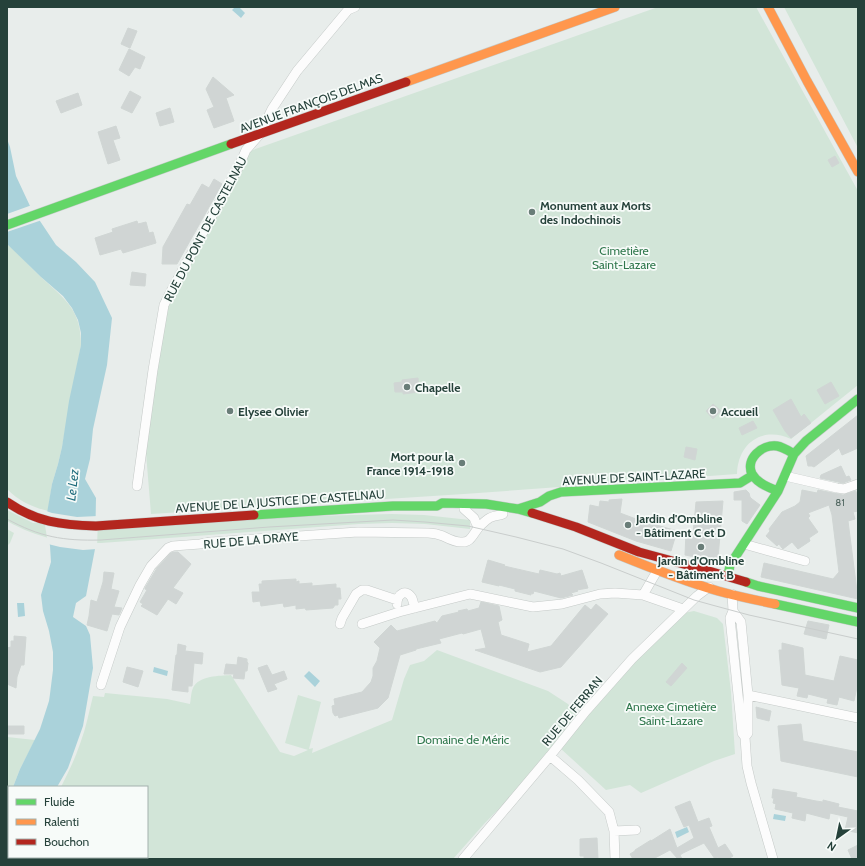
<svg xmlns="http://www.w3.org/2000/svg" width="865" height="866" font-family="Cabin,sans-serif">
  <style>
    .green { fill: #d2e5d8 }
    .water { fill: #aad2da }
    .pier { fill: #e8edeb }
    .building { fill: #d0d5d4; stroke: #d0d6d4 }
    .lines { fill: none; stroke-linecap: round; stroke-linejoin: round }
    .street-casing { stroke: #c5cac8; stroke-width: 10 }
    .fast-casing { stroke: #c4cac8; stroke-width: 10 }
    .slow-casing { stroke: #c4cac8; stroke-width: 10 }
    .jam-casing { stroke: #c4cac8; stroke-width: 10 }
    .street { stroke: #fcfcfc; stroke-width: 9 }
    .fast { stroke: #63d668; stroke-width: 9 }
    .slow { stroke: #ff974d; stroke-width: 9 }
    .jam { stroke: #b3261e; stroke-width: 9 }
    .tram { stroke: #c9cdcc; stroke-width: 1 }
    .poi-dot { fill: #697d78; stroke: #f7fbf9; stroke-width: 1.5 }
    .labels { text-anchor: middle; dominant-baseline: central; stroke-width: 3.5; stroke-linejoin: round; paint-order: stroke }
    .number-label { font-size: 10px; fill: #516761 }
    .street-label { font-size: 12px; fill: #25413a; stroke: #f7fbf9 }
    .poi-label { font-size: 12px; font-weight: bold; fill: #25413a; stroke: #f7fbf9; text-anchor: start }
    .park-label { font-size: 12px; fill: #2f774c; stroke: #f7fbf9 }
    .water-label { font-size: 13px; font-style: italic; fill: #1f6c7d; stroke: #f7fbf9 }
  </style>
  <rect width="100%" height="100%" fill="#e8edeb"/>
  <path class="green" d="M658,7H756L858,191V385L791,439C762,426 738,443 737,474L464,494L151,514L146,453L157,364L168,303L250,151Z
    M784,7H858V148Z
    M7,244C19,254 29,266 40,276C64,299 81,308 81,345L62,447L58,464L52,484L48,511C32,507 19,501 7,489Z
    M7,510L33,523L392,514L424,515L470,520V529L425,524L392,523L359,524L101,543C65,543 39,539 7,521Z
    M7,529L14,533L10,543L7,546Z
    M694,611L717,618L723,624L731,692L735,754L714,761L641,793L630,785L606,790L560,748L610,687L684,613Z
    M437,650L548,691L568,704L577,715L562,735L550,749L522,785L484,824L453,859H32L33,857H147V787H61C68,773 75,759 80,744C86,728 89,712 93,696L104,697L105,693L167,699L190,704C191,699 191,692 193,688C199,675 220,676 231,675L280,752L294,756L308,750L285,743L298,695L321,702L309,749L313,748L312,753L392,720L404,679L410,665L424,661Z
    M7,737L35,740L20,769L13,787H9V794L7,797Z"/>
  <path class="water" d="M235,7H239L245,13L241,18L232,10Z
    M7,139L10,147L16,176L30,206L56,245L76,262L95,282L112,318L107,365L93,429L90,459L85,479L96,498L95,549L86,596L76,603L73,617L86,626L90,635L93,668L83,726L68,768L57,787H13L20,769L40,729L49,701L50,694L53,670V652L49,631L43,611L41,595L51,562L50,546L46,519L52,484L58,464L62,447L69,401L81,345V333L78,320L72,308L63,296L41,277L7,244Z
    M17,603H24L25,616L18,617Z
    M154,667L168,671L167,676L153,672Z
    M309,671L320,681L315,687L304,676Z
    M9,794V857H15L14,859H7V797Z
    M774,814L786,816L785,821L773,819Z
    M687,827L689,832L677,838L675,832Z"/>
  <path class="pier" d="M32,205L42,220L7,232V214Z
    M46,511L52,513L77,517L98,516L97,549L83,550L60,547L48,544L44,519Z"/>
  <path class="building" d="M128,28L137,31L130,48L121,44Z
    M129,49L145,57L140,69L135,67L129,76L119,70Z
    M213,77L234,95L226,98L234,121L214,128L207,110L214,107L206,89Z
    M130,91L141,97L132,113L121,108Z
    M78,93L82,105L61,113L56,101Z
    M170,108L174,122L160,126L156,113Z
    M116,126L120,138L113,140L120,160L108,164L98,132Z
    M835,156L839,163L832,167L828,160Z
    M214,179L222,184L177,264H162L163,247L187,204L190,205L202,184L209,188Z
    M137,221L138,224L146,222L149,233L153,232L156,243L123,253L121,249L100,255L95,238L113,232L112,229Z
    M132,272L146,274L145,286L130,285Z
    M418,378L419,392L403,394V392H395L394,383L402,382V380Z
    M831,382L839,396L825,404L817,390Z
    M791,399L801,417L804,414L811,423L791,438L785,431L773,410Z
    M713,404L721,411L713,419L706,411Z
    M858,415V448L842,455L839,448L814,467L812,466H808L806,456Z
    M753,421L757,428L742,435L739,428Z
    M686,447L697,449L695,460L684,457Z
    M841,466L846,477L849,476L851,480L843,483L820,478L821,475Z
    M746,490L749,493L750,497L752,499L760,505L747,524L742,521V500H734V492Z
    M802,490L817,493L818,490L843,495L856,491V493L858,492V511L853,512L855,519L848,521L858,599L761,577L764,563L833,579L839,572L832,515L829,505L808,513L810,516L808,518L818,532L809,538L810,541L798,549L792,542L783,549L782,548L779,544L777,546L766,536L770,531L769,529L782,512L795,506L800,502Z
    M622,499L620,513L636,519L677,531L671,551L636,541L588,522L590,505L599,507L600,501L609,502V500Z
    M723,501L718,558L690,556L685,555L686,533L693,534L696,502Z
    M174,552H178L191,564L173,588L183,593L176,604L168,599L157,615L141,606L143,604L140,602L147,590L145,589V588L157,568L171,553Z
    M488,560L505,565L504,566L539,574L540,570L557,574L560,573L561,576L582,570L588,588L577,590L578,591L571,593L573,595L561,598L534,591L533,594L531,593V595L515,591V589L499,585V586L482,582Z
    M104,572L114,573L111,589L119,591L114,607L122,608L119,615L112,614L107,631L87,625L89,616L91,600L97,602L103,582Z
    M296,579V582L299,581V584L312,583V586L336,584V588H340L341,599H338V605H335L333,608L306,610L305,608L296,609V605L284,607L283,603L261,606L260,601L253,602L252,592H260L259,584H262V581Z
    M481,602L499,606L502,620L498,622L501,635L529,644L527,652L551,646L585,605L591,610L596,604L608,614L561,667L540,672L475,650L486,648L481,629L463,634L462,633L439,639L441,643L416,649V650L400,655L388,698L378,708L339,718L338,715L335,716L333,713L332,706L335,705L334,699L362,692L371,682L373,676V668L377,661L380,648L374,642L391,625L397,631L435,621L437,623L442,616L459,612L458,611L467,609L468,611L479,608Z
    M808,621L829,625L826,639L804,634Z
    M14,636L26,637L24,665H21L17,677L16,688L7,684V648L11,647V641H14Z
    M782,643L803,648L805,675L834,681L840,656L858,660V682L854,701L839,697L837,705L827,703L828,699L808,694L807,698L797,696L799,688L782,685L779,650H782Z
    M178,644L186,646L185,651L203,653L202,664L194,663L192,686H188V692L172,690L176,655H177Z
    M238,657L247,659V662L248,663L247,671H245L244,679L233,678L234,674H224L226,664L237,665Z
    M682,663L687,668L671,686L666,682Z
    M267,665L272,675L284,671L287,679L274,684L277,689L268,692L258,668Z
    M127,667L143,671L138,687L123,682Z
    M756,707L771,711L769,721L757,718Z
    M801,724L803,741L858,752V777L781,761L778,726Z
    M8,726H24V734H8Z
    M773,789L797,793L796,797L816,801L823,802V800L839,804L838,807L858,811V833L845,830L848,817L830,813L829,819L806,813L805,821L792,818L793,813L775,809L776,804L773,803L774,798H772Z
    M690,801L698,822L709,818L712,826L709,827L718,848L725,844L733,856L728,859H720L718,857L715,859L704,843L683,853L680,855L682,859H678L670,850L653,859H633L630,854L635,851V850L651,840V841L670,829L677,848L694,838L689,825L684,827L675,807Z
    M597,838L598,859H584V856H580V839Z
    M858,845V859H852L848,850Z"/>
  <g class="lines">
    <defs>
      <path id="street" d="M785,476L837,488L844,489L858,484
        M137,486L153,370L164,305L169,295L238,168L246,150L260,134L272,109L297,71L348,10L355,7
        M464,509L474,518L476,523L479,527
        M744,544L805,561
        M732,594L733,611L730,618L742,733L745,737L747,766L751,783L773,859
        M643,595L657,571
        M397,604C397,594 406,588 412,598C413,601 414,605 415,608
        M733,611L741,622L748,695V733L745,737
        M340,624L342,618L356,594L362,590H367L397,600
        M362,624L399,612L470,594L533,607L562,604L600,594L615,593L643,595L683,609
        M101,685L120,627L140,585L151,566L168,548L173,546L200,544L211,542L358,532L428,533C433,533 438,534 443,536C449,539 454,542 461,542C471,543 473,534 479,527C481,525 485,521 488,519C492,516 498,516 503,514
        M748,695L858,718
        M550,756L578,780L609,812L614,831L615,859
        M614,831L636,830
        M463,859L550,756L586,711L632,659L697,596L709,587"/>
      <path id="fast" d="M7,225L231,144
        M778,491C769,488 757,483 752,474C745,459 762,444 777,446C783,447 789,451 794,454
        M518,509L540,502L549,496L561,492L740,483L753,475
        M254,515L393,506H437L442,503L486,504L518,509L532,513
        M728,576L730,565L778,491L794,454L806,441L858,399
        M746,582L758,586L858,608
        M775,604L858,622"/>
      <path id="slow" d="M768,7L807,81L858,172
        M406,82L615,7
        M619,555C651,568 684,581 718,591C736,596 755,600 775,604"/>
      <path id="jam" d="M231,144L406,82
        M7,502C36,522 61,525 96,526L254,515
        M532,513L576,527L639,552L702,569L746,582"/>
    </defs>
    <use href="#street" class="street-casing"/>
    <use href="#fast" class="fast-casing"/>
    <use href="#slow" class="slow-casing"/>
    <use href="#jam" class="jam-casing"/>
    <use href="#street" class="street"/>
    <use href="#fast" class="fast"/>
    <use href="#slow" class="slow"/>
    <use href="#jam" class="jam"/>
    <path class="tram" d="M7,519C40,537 63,541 101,540L269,527L393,520L425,522L468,526L516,537L563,549L601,563L694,600L712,605L749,615L858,639"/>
  </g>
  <g class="poi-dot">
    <circle cx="532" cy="212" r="4"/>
    <circle cx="407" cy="387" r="4"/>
    <circle cx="230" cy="411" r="4"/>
    <circle cx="713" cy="411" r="4"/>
    <circle cx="462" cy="463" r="4"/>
    <circle cx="628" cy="525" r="4"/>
    <circle cx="701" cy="547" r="4"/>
  </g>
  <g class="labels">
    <g class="number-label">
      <text x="840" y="502">81</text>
    </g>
    <g class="street-label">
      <text transform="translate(311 103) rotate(-20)">AVENUE FRANÇOIS DELMAS</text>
      <text transform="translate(205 229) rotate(-62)">RUE DU PONT DE CASTELNAU</text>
      <text transform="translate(634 477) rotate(-3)">AVENUE DE SAINT-LAZARE</text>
      <text transform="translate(280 501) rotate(-4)">AVENUE DE LA JUSTICE DE CASTELNAU</text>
      <text transform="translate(251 540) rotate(-5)">RUE DE LA DRAYE</text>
      <text transform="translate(572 711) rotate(-50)">RUE DE FERRAN</text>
    </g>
    <g class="poi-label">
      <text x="540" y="205">Monument aux Morts<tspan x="540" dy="14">des Indochinois</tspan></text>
      <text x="415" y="387">Chapelle</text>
      <text x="238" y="411">Elysee Olivier</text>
      <text x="721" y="411">Accueil</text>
      <text x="454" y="456" text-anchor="end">Mort pour la<tspan x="454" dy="14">France 1914-1918</tspan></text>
      <text x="636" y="518">Jardin d'Ombline<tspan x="636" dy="14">- Bâtiment C et D</tspan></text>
      <text x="701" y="560" text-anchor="middle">Jardin d'Ombline<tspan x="701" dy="14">- Bâtiment B</tspan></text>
    </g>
    <g class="park-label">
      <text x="624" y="250">Cimetière<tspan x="624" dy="14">Saint-Lazare</tspan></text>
      <text x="671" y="706">Annexe Cimetière<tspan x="671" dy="14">Saint-Lazare</tspan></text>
      <text x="463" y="739">Domaine de Méric</text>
    </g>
    <g class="water-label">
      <text transform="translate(72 485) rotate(-84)">Le Lez</text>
    </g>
  </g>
  <rect width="865" height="866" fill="none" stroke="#25413a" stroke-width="16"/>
  <rect x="8" y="786" width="140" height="72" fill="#f7fbf9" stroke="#a3b1ad"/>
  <rect x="16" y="799" width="20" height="6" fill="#63d668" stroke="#a3b1ad"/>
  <text x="44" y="806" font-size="12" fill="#25413a">Fluide</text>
  <rect x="16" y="819" width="20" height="6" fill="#ff974d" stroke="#a3b1ad"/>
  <text x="44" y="826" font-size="12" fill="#25413a">Ralenti</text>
  <rect x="16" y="839" width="20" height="6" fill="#b3261e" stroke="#a3b1ad"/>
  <text x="44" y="846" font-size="12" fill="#25413a">Bouchon</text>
  <g transform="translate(837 838) rotate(213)" stroke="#f7fbf9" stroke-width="3" paint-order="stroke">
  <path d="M0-3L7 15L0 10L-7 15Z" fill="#25413a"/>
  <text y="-6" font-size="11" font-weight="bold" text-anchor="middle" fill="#25413a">N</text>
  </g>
</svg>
